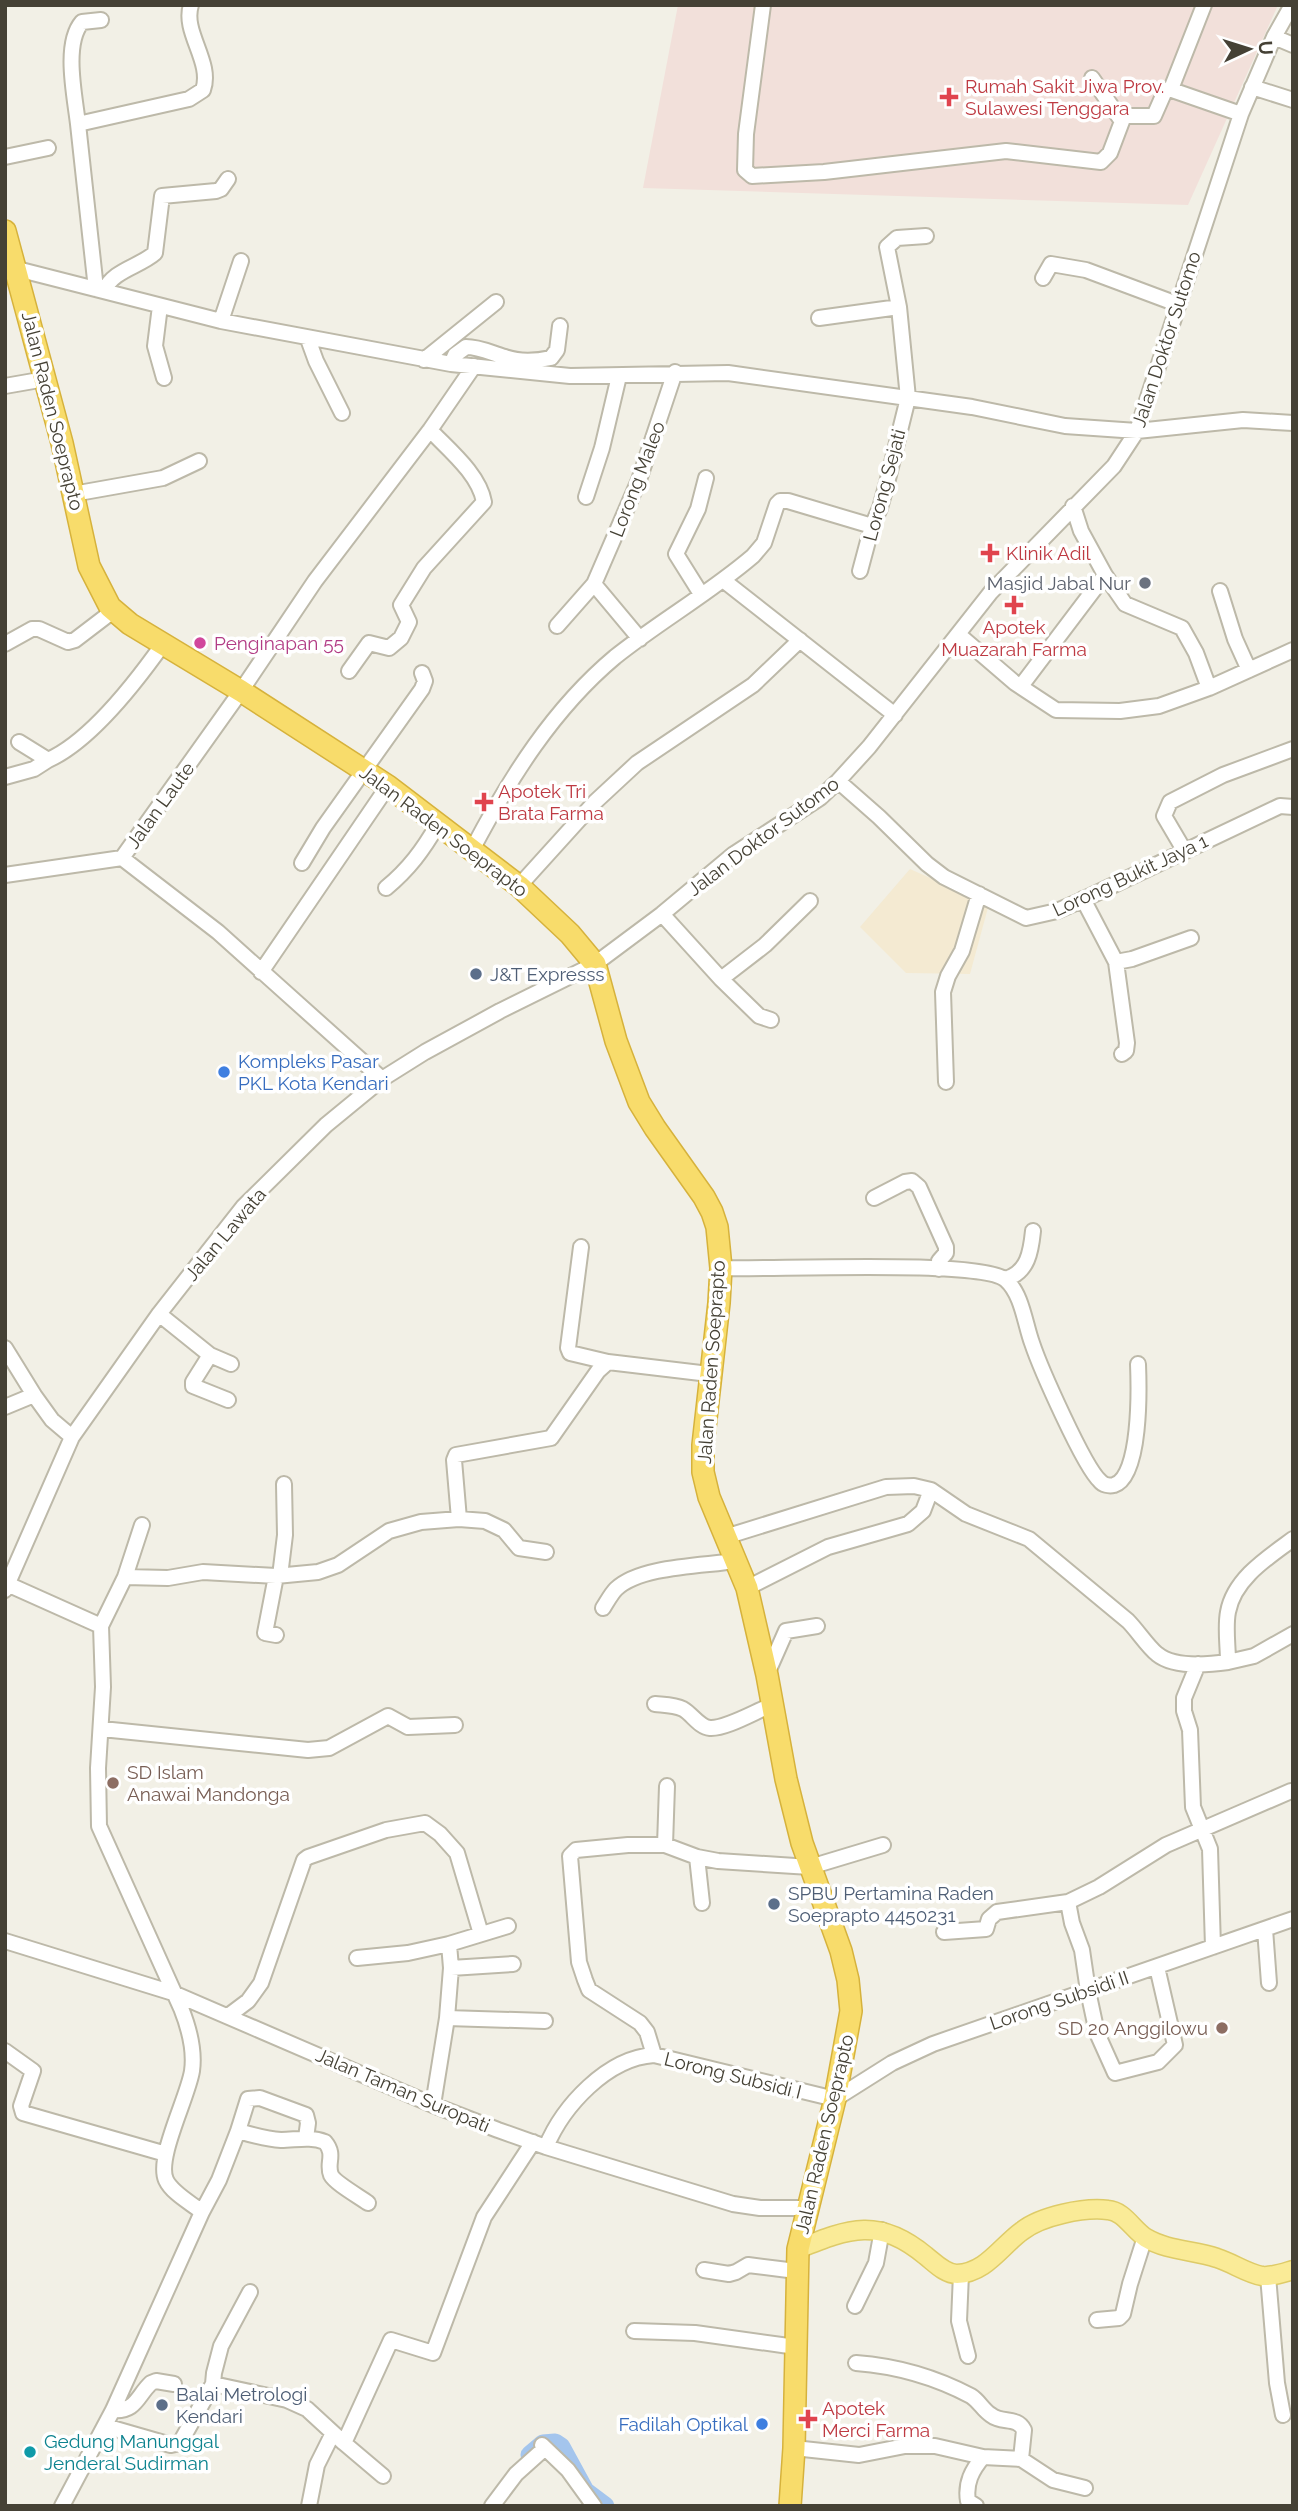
<svg xmlns="http://www.w3.org/2000/svg" width="1298" height="2511" font-family="Raleway,sans-serif">
  <style>
    .commercial { fill: #f4ead2 }
    .medical { fill: #f2e0da }
    .lines { fill: none; stroke-linecap: round; stroke-linejoin: round }
    .river { stroke: #a4c5ed; stroke-width: 19 }
    .minor-casing { stroke: #bdb9a9; stroke-width: 18 }
    .major-casing { stroke: #decb68; stroke-width: 21 }
    .highway-casing { stroke: #d6b23c; stroke-width: 24 }
    .minor { stroke: #fff; stroke-width: 14 }
    .major { stroke: #faeb97; stroke-width: 18 }
    .highway { stroke: #f8dc6b; stroke-width: 21 }
    .health-dot { fill: #e0444e; stroke: #fff; stroke-width: 2.5 }
    .worship-dot { fill: #6b7280; stroke: #fff; stroke-width: 2.5 }
    .hotel-dot { fill: #d1479c; stroke: #fff; stroke-width: 2.5 }
    .service-dot { fill: #5c6f8a; stroke: #fff; stroke-width: 2.5 }
    .shop-dot { fill: #3f7fe0; stroke: #fff; stroke-width: 2.5 }
    .education-dot { fill: #8d6e63; stroke: #fff; stroke-width: 2.5 }
    .culture-dot { fill: #0f9aa8; stroke: #fff; stroke-width: 2.5 }
    .labels { text-anchor: middle; dominant-baseline: central; stroke-width: 7; stroke-linejoin: round; paint-order: stroke }
    .health-label { font-size: 19px; fill: #be3a42; stroke: #fff; text-anchor: start }
    .street-label { font-size: 19px; fill: #454135; stroke: #fff }
    .worship-label { font-size: 19px; fill: #5b616d; stroke: #fff; text-anchor: end }
    .hotel-label { font-size: 19px; fill: #b23c85; stroke: #fff; text-anchor: start }
    .service-label { font-size: 19px; fill: #4e5e75; stroke: #fff; text-anchor: start }
    .shop-label { font-size: 19px; fill: #366cbe; stroke: #fff; text-anchor: start }
    .education-label { font-size: 19px; fill: #785e54; stroke: #fff; text-anchor: start }
    .culture-label { font-size: 19px; fill: #0d838f; stroke: #fff; text-anchor: start }
  </style>
  <rect width="100%" height="100%" fill="#f2f0e6"/>
  <path class="commercial" d="M910,869L989,904L970,974L906,973L860,927Z"/>
  <path class="medical" d="M678,5H1278L1188,205L643,188Z"/>
  <g class="lines">
    <path class="river" d="M530,2455L543,2444L555,2443L561,2447L585,2491L605,2506"/>
    <defs>
      <path id="minor" d="M763,5L746,134L745,170L752,176L824,172L1006,151L1101,162L1110,153L1124,116H1154L1165,91L1169,89L1241,114
        M1274,37L1293,45
        M1092,78L1121,120
        M1252,87L1293,100
        M1171,89L1204,5
        M78,124C75,97 63,44 82,22L101,20
        M5,157L48,148
        M17,269L221,321L451,364L570,376L728,373L972,407L1065,426L1137,431L1243,420L1293,423
        M1043,278L1051,264L1086,270L1177,304
        M96,289L78,124L189,99L203,90C213,62 182,32 191,5
        M104,291C113,270 139,267 155,253L162,196L216,191L221,189L228,179
        M160,306L155,346L164,378
        M819,318L899,307
        M221,321L241,261
        M308,339L316,361L342,413
        M424,360L496,302
        M451,364L455,355L466,347C480,347 491,353 505,357C519,362 537,361 551,358L557,350L560,326
        M5,386L45,379
        M73,494L163,478L199,461
        M586,497L602,448L619,376
        M860,571L872,526L880,508L887,483L908,398L899,307L887,247L897,238L926,236
        M1105,575L1125,604L1182,628L1196,653L1209,688
        M723,580L895,715
        M594,584L640,639
        M1220,591L1235,639L1249,670
        M701,594L676,554L698,509L706,478
        M557,626L594,584L639,480L675,372
        M958,634L1015,683L1056,710L1120,711L1159,706L1209,688L1293,650
        M5,644L32,629H39L68,642L75,640L113,611
        M349,671L369,643L389,648L401,638L409,622L401,605L424,568L484,502C479,474 449,450 430,430
        M1021,686L1105,575L1081,531L1073,506
        M19,742L48,760C91,741 136,682 163,644
        M5,777L34,769L48,760
        M838,781L879,817L927,864L944,877L1026,918L1057,911L1080,901L1280,806L1293,807
        M473,848C510,778 553,709 615,657C660,621 710,593 753,556L764,543L777,504L780,501H788L872,526
        M1184,850L1164,816L1170,802L1223,775L1293,749
        M122,858L218,932L382,1079
        M302,863L323,828L422,689L425,681L422,673
        M5,875L122,858L241,691L315,581L430,430L474,366
        M519,886L595,802L637,763L753,685L800,640
        M386,888C409,869 423,850 438,824
        M1083,899L1116,962L1132,959L1191,938
        M662,914L721,979L765,945L810,901
        M1116,962L1127,1043L1126,1051L1122,1054
        M261,972L388,786
        M721,979L759,1016L771,1020
        M946,1082L943,992L948,976L962,951L979,894
        M874,1198L905,1182L912,1181L919,1187L946,1247V1253L939,1261V1269
        M581,1247L568,1348L570,1353L608,1362
        M721,1268C767,1270 982,1259 1006,1280C1022,1294 1025,1324 1032,1343C1040,1367 1084,1467 1100,1481C1103,1485 1109,1486 1114,1485C1141,1477 1139,1388 1138,1364
        M1005,1279C1028,1273 1031,1251 1033,1231
        M159,1314L210,1355L231,1364
        M5,1348L34,1395
        M210,1355L193,1382V1386L228,1400
        M5,1407L34,1395L52,1420L72,1437
        M459,1519L485,1521L504,1530L519,1548L546,1552
        M725,1537L886,1487L914,1486L931,1490L966,1514L1029,1539L1128,1621C1137,1630 1148,1647 1157,1654C1174,1668 1207,1665 1228,1662C1228,1646 1225,1627 1228,1612C1234,1579 1267,1558 1293,1539
        M276,1576L265,1633L276,1635
        M280,1576L285,1535L284,1484
        M125,1577L142,1525
        M5,1583L101,1626L103,1687L98,1768L99,1826L181,2008C189,2028 195,2050 192,2071C188,2097 156,2158 166,2180C172,2193 191,2203 202,2212L113,2410L62,2506
        M747,1588L828,1547L908,1524L923,1511L931,1490
        M5,1590L72,1437L159,1314L243,1207L326,1125L382,1079L425,1052L500,1011L595,964L662,914L734,854L820,798L838,781L869,747L991,592L1114,466L1137,431L1241,114L1274,37L1292,5
        M603,1608C607,1602 611,1594 616,1589C640,1566 702,1566 735,1561
        M101,1626L125,1577L168,1578L203,1572L276,1576L318,1572L338,1565L389,1531L421,1522L459,1519L454,1460L456,1455L551,1438L598,1371L608,1362L709,1374
        M1228,1662L1254,1656L1293,1634
        M1198,1664L1184,1698V1711L1190,1730L1193,1807L1210,1849L1213,1947
        M767,1674L786,1631L817,1626
        M655,1704C665,1705 675,1705 683,1709C692,1714 699,1727 710,1728C726,1729 756,1711 772,1705
        M102,1729L308,1750L329,1748L388,1716L408,1727L455,1725
        M665,1845L667,1786
        M1068,1902L1072,1923L1082,1950L1088,1991L1097,2033L1115,2073L1158,2062L1175,2045L1157,1967
        M702,1903L697,1857L718,1861L810,1867L883,1845
        M1265,1929L1269,1983
        M944,1932L986,1929L989,1919L997,1912L1068,1902L1099,1887L1166,1845L1291,1791
        M5,1941L173,1993L433,2105L498,2130L546,2147L733,2204L760,2208H808
        M357,1958L408,1953L449,1944
        M451,1968L449,1944L508,1926
        M228,2016L248,2001L261,1983L304,1860L308,1857L386,1830L425,1823L440,1834L457,1853L481,1934
        M447,2018L545,2021
        M5,2051L33,2071L21,2106L23,2113L166,2154
        M654,2055L647,2032L640,2023L589,1990L585,1980L579,1962L570,1856L576,1850L628,1845H665L697,1857
        M433,2105L447,2018L451,1968L513,1964
        M238,2131L248,2099L260,2098L306,2115L308,2123L306,2138
        M546,2147C563,2106 607,2058 654,2055L835,2099L892,2063L933,2044L1293,1919
        M202,2212L219,2180L238,2131C252,2135 266,2139 281,2140C296,2140 310,2136 325,2142C336,2155 326,2163 331,2175C335,2183 360,2197 368,2203
        M704,2270L729,2274L736,2272L748,2265L796,2271
        M961,2274L959,2321L968,2356
        M1268,2276L1277,2383L1283,2415
        M855,2306L876,2263L882,2230
        M1097,2320L1119,2318L1123,2314L1130,2284L1145,2237
        M634,2331L695,2333L796,2347
        M856,2363C896,2366 935,2377 971,2396C979,2401 983,2410 991,2415C1002,2424 1017,2416 1024,2430L1021,2459
        M213,2384L287,2400L307,2409L344,2443L383,2476
        M113,2410C136,2412 137,2396 151,2383L156,2381L174,2384
        M105,2426L171,2445L180,2443L213,2384L214,2373L221,2346L250,2292
        M344,2443L391,2340L433,2353L484,2217L533,2142
        M542,2445L568,2470L594,2506
        M794,2448L859,2455L905,2446H935L983,2457L1021,2459L1053,2480L1085,2488
        M309,2506L317,2465L333,2433
        M492,2506L516,2474L545,2448
        M976,2506L968,2501C965,2483 972,2470 983,2457"/>
      <path id="major" d="M798,2249C850,2228 879,2217 926,2256C935,2263 945,2274 957,2274C986,2273 1001,2246 1022,2231C1041,2216 1084,2207 1108,2210C1124,2211 1133,2230 1146,2238C1168,2251 1194,2250 1217,2258C1233,2263 1246,2273 1262,2276C1272,2277 1283,2273 1293,2270"/>
      <path id="highway" d="M5,231L62,443L89,566L110,607L130,624L241,691L388,786L519,886L570,934L595,964L616,1041L639,1102L655,1128L704,1197L712,1212L717,1227L721,1268L719,1303L703,1445V1472L709,1497L747,1588L767,1675L786,1779L802,1843L841,1951L848,1980L851,2011L835,2099L798,2249L794,2448L790,2506"/>
    </defs>
    <use href="#minor" class="minor-casing"/>
    <use href="#major" class="major-casing"/>
    <use href="#highway" class="highway-casing"/>
    <use href="#minor" class="minor"/>
    <use href="#major" class="major"/>
    <use href="#highway" class="highway"/>
  </g>
  <g class="health-dot">
    <path d="M945.5 86.5h7v7h7v7h-7v7h-7v-7h-7v-7h7z"/>
    <path d="M986.5 542.5h7v7h7v7h-7v7h-7v-7h-7v-7h7z"/>
    <path d="M1010.5 594.5h7v7h7v7h-7v7h-7v-7h-7v-7h7z"/>
    <path d="M480.5 791.5h7v7h7v7h-7v7h-7v-7h-7v-7h7z"/>
    <path d="M804.5 2408.5h7v7h7v7h-7v7h-7v-7h-7v-7h7z"/>
  </g>
  <circle class="worship-dot" cx="1145" cy="583" r="7"/>
  <circle class="hotel-dot" cx="200" cy="643" r="7"/>
  <g class="service-dot">
    <circle cx="476" cy="974" r="7"/>
    <circle cx="774" cy="1904" r="7"/>
    <circle cx="162" cy="2405" r="7"/>
  </g>
  <g class="shop-dot">
    <circle cx="224" cy="1072" r="7"/>
    <circle cx="762" cy="2424" r="7"/>
  </g>
  <g class="education-dot">
    <circle cx="113" cy="1783" r="7"/>
    <circle cx="1222" cy="2028" r="7"/>
  </g>
  <circle class="culture-dot" cx="30" cy="2452" r="7"/>
  <g class="labels">
    <g class="health-label">
      <text x="965" y="86">Rumah Sakit Jiwa Prov.<tspan x="965" dy="22">Sulawesi Tenggara</tspan></text>
      <text x="1006" y="553">Klinik Adil</text>
      <text x="1014" y="627" text-anchor="middle">Apotek<tspan x="1014" dy="22">Muazarah Farma</tspan></text>
      <text x="498" y="791">Apotek Tri<tspan x="498" dy="22">Brata Farma</tspan></text>
      <text x="822" y="2408">Apotek<tspan x="822" dy="22">Merci Farma</tspan></text>
    </g>
    <g class="street-label">
      <text transform="translate(1166 339) rotate(-72)">Jalan Doktor Sutomo</text>
      <text transform="translate(53 411) rotate(76)">Jalan Raden Soeprapto</text>
      <text transform="translate(637 479) rotate(-69)">Lorong Maleo</text>
      <text transform="translate(884 485) rotate(-75)">Lorong Sejati</text>
      <text transform="translate(160 805) rotate(-54)">Jalan Laute</text>
      <text transform="translate(444 831) rotate(37)">Jalan Raden Soeprapto</text>
      <text transform="translate(763 836) rotate(-37)">Jalan Doktor Sutomo</text>
      <text transform="translate(1130 875) rotate(-25)">Lorong Bukit Jaya 1</text>
      <text transform="translate(225 1234) rotate(-50)">Jalan Lawata</text>
      <text transform="translate(711 1362) rotate(-86)">Jalan Raden Soeprapto</text>
      <text transform="translate(1059 2000) rotate(-19)">Lorong Subsidi II</text>
      <text transform="translate(733 2075) rotate(14)">Lorong Subsidi I</text>
      <text transform="translate(403 2090) rotate(23)">Jalan Taman Suropati</text>
      <text transform="translate(824 2134) rotate(-77)">Jalan Raden Soeprapto</text>
    </g>
    <g class="worship-label">
      <text x="1131" y="583">Masjid Jabal Nur</text>
    </g>
    <g class="hotel-label">
      <text x="214" y="643">Penginapan 55</text>
    </g>
    <g class="service-label">
      <text x="490" y="974">J&amp;T Expresss</text>
      <text x="788" y="1893">SPBU Pertamina Raden<tspan x="788" dy="22">Soeprapto 4450231</tspan></text>
      <text x="176" y="2394">Balai Metrologi<tspan x="176" dy="22">Kendari</tspan></text>
    </g>
    <g class="shop-label">
      <text x="238" y="1061">Kompleks Pasar<tspan x="238" dy="22">PKL Kota Kendari</tspan></text>
      <text x="748" y="2424" text-anchor="end">Fadilah Optikal</text>
    </g>
    <g class="education-label">
      <text x="127" y="1772">SD Islam<tspan x="127" dy="22">Anawai Mandonga</tspan></text>
      <text x="1208" y="2028" text-anchor="end">SD 20 Anggilowu</text>
    </g>
    <g class="culture-label">
      <text x="44" y="2441">Gedung Manunggal<tspan x="44" dy="22">Jenderal Sudirman</tspan></text>
    </g>
  </g>
  <rect width="1298" height="2511" fill="none" stroke="#454135" stroke-width="14"/>
  <g transform="translate(1249 49) rotate(86)" stroke="#ffffff" stroke-width="5" paint-order="stroke">
  <path d="M0-5L12 26L0 18L-12 26Z" fill="#454135"/>
  <text y="-10" font-size="19" font-weight="bold" text-anchor="middle" fill="#454135">U</text>
  </g>
</svg>
